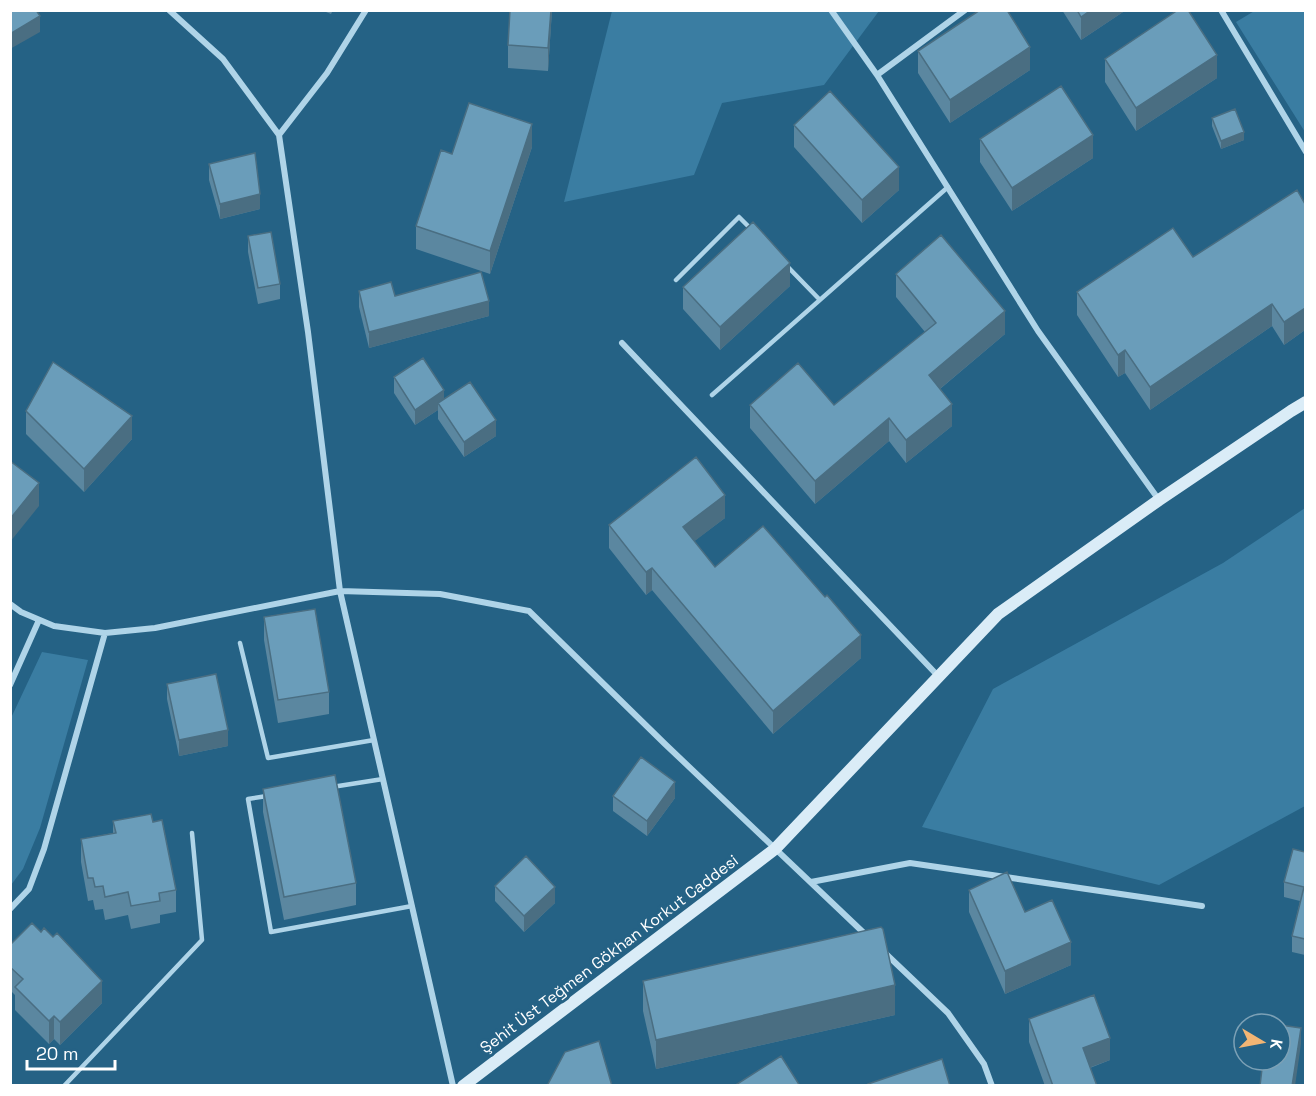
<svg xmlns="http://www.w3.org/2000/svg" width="1316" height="1096" font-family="'Space Grotesk',sans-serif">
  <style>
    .green { fill: #3a7da2 }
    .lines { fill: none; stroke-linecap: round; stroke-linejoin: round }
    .lane { stroke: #afd4e8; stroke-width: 4.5 }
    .street { stroke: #afd4e8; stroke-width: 6 }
    .secondary { stroke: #daecf7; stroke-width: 12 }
    .wall { fill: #5b87a0 }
    .shaded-wall { fill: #4a6e82 }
    .building { fill: #6a9dba; stroke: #4a6e82; stroke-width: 1.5 }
    .labels { text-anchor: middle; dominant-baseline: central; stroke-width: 6; stroke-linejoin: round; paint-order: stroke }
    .street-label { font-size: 16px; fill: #fff; stroke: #256285 }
  </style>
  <rect width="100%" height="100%" fill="#256285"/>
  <path class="green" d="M1256,10L1305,11V132L1236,22Z
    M612,11H879L824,85L722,103L694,175L564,202Z
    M1305,508V806L1159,885L922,827L993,689L1223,563Z
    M42,652L88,660L40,828L23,869L11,885V718Z"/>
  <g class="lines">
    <path class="lane" d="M786,265L820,300
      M676,280L739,217L751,229
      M712,395L948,187
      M240,643L268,758L374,740
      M332,787L383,779
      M267,796L248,799L271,932L412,906
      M64,1086L202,940L192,833"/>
    <path class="street" d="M169,10L223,59L279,135L308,332L340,591L453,1086
      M831,10L877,75
      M965,10L877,75L1038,331L1159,500
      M1221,10L1306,152
      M279,135L327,73L366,10
      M622,343L939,677
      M10,604L21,612L54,626L105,633L155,628L340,591L440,594L529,611L665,744L866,935
      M10,685L39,620
      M811,882L910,863L1202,906
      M10,909L29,889L44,849L105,633
      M885,953L948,1013L984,1064L992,1086"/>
    <path class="secondary" d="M463,1086L775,849L998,614L1159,500L1291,411L1306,402"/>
  </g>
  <path class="wall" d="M321,10H333L331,14Z
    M510,10H552L548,71L508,68V45Z
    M1062,10H1126L1081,40Z
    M918,51L1030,70L950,123L918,73Z
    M1105,59L1217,78L1136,131L1105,82Z
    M1212,118L1244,140L1221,149L1212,126Z
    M794,125L899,190L862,223L794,147Z
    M980,139L1093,158L1012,211L980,162Z
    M532,147L490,274L416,249V226L452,154Z
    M209,164L260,209L220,219L209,180Z
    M1305,204V330L1284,345L1272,326L1150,410L1125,373L1118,377L1077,315V292L1193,257Z
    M248,236L280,284V299L258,304L248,252Z
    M896,274L1005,334L940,389L952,426L906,463L889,441L815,504L750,428V405H834L925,332L896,297Z
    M790,286L720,350L683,309V287Z
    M359,291L395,296L489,316L369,348L359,307Z
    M394,377L444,399L496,436L464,457L438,419V410L415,425L394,393Z
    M26,411L132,439L84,492L26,434Z
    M725,518L694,541L715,567L861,658L773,734L652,590L646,595L609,548V525Z
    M264,617L329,692V714L278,723L264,640Z
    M167,684L228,746L179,756L167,699Z
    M263,789L356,883V905L284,920L263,812Z
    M613,796L675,798L647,836L613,811Z
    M113,821L153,822L176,890V912L160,915V923L131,929L128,915L105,920L103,909L95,910L93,900L88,901L81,862V839L113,833Z
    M1305,852V955L1292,952V936L1300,901L1284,897V882Z
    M495,886L555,903L524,932L495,901Z
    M969,890L1025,912L1071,965L1005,994L969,912Z
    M10,945L102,1003L60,1045L54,1039L49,1044L15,1010V995L10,990Z
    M643,981L895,1015L656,1069L643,1011Z
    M1029,1019L1110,1060L1090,1068L1097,1086H1045L1029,1042Z"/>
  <path class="shaded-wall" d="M551,10H552L548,71V48Z
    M1091,10H1126L1081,40V17Z
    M40,16V32L10,49V34Z
    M1030,47V70L950,123V100Z
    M1217,55V78L1136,131V108Z
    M532,124V147L490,274V251Z
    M1244,132V140L1221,149V141Z
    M1093,135V158L1012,211V188Z
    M899,167V190L862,223V200Z
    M260,194V209L220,219V204Z
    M790,263V286L720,350V327Z
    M489,301V316L369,348V332Z
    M1272,304V326L1150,410V387Z
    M1305,308V330L1284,345V322Z
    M1005,311V334L929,398V375Z
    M1125,350V373L1118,377V355Z
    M444,390V406L438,403V410L415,425V410Z
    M952,404V426L906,463V440Z
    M132,416V439L84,492V469Z
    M889,418V441L815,504V481Z
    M496,420V436L464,457V442Z
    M39,483V506L10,542V519Z
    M725,495V518L683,550V527Z
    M652,568V590L646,595V572Z
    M861,635V658L773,734V711Z
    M228,730V746L179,756V740Z
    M675,782V798L647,836V821Z
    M555,887V903L524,932V916Z
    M1071,942V965L1005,994V971Z
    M102,981V1003L60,1045V1022Z
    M895,985V1015L656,1069V1040Z
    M54,1016V1039L49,1044V1021Z
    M1301,1028V1044L1295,1086H1292Z
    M1110,1038V1060L1083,1070V1048Z"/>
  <path class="building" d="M10,10H36L40,16L10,34Z
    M510,10H551L548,48L508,45Z
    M980,10H1007L1030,47L950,100L918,51Z
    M1077,10H1091L1081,17Z
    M1178,10H1188L1217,55L1136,108L1105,59Z
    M1061,86L1093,135L1012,188L980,139Z
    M830,91L899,167L862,200L794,125Z
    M469,103L532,124L490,251L416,226L441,150L452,154Z
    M1235,109L1244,132L1221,141L1212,118Z
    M255,153L260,194L220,204L209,164Z
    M1297,190L1305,204V308L1284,322L1272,304L1150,387L1125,350L1118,355L1077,292L1173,228L1193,257Z
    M753,222L790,263L720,327L683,287Z
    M271,232L280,284L258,288L248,236Z
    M941,235L1005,311L929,375L952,404L906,440L889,418L815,481L750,405L798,363L834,405L936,323L896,274Z
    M481,272L489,301L369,332L359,291L391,282L395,296Z
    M423,358L444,390L415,410L394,377Z
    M53,362L132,416L84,469L26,411Z
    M470,382L496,420L464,442L438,403Z
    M696,457L725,495L683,527L715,567L763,526L825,597L827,595L861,635L773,711L652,568L646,572L609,525Z
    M10,461L39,483L10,519Z
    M315,609L329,692L278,700L264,617Z
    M216,674L228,730L179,740L167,684Z
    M641,757L675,782L647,821L613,796Z
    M335,775L356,883L284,897L263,789Z
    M151,814L153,822L162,820L176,890L159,893L160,901L131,906L128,892L105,897L103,886L95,887L93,878H88L81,839L116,833L113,821Z
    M1293,849L1305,852V939L1292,936L1304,887L1284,882Z
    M526,856L555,887L524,916L495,886Z
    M1007,872L1025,912L1052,900L1071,942L1005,971L969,890Z
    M32,923L41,932L44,928L53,937L57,933L102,981L60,1022L54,1016L49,1021L15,987L23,979L10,967V957L11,956L10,955V945Z
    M881,927L883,929L895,985L656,1040L643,981Z
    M1094,995L1110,1038L1083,1048L1097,1086H1053L1029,1019Z
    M1280,1025L1301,1028L1292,1086H1260L1263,1060H1280Z
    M599,1041L612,1086H547L565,1052Z
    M781,1056L800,1086H734Z
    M942,1059L950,1086H869L868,1084Z"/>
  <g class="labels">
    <g class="street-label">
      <text transform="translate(609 954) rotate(-37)">Şehit Üst Teğmen Gökhan Korkut Caddesi</text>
    </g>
  </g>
  <rect width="1316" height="1096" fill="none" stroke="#ffffff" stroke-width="24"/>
  <g transform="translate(1262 1042) rotate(100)"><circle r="28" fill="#256285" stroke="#7ca1b6" stroke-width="1.5"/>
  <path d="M0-4.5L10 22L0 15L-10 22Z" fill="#f2b574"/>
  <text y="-9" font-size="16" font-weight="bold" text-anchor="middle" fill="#ffffff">K</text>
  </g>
  <path d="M27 1060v9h88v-9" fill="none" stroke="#ffffff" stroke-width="3"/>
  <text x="36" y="1060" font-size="18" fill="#ffffff" stroke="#256285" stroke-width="4.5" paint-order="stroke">20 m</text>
</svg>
